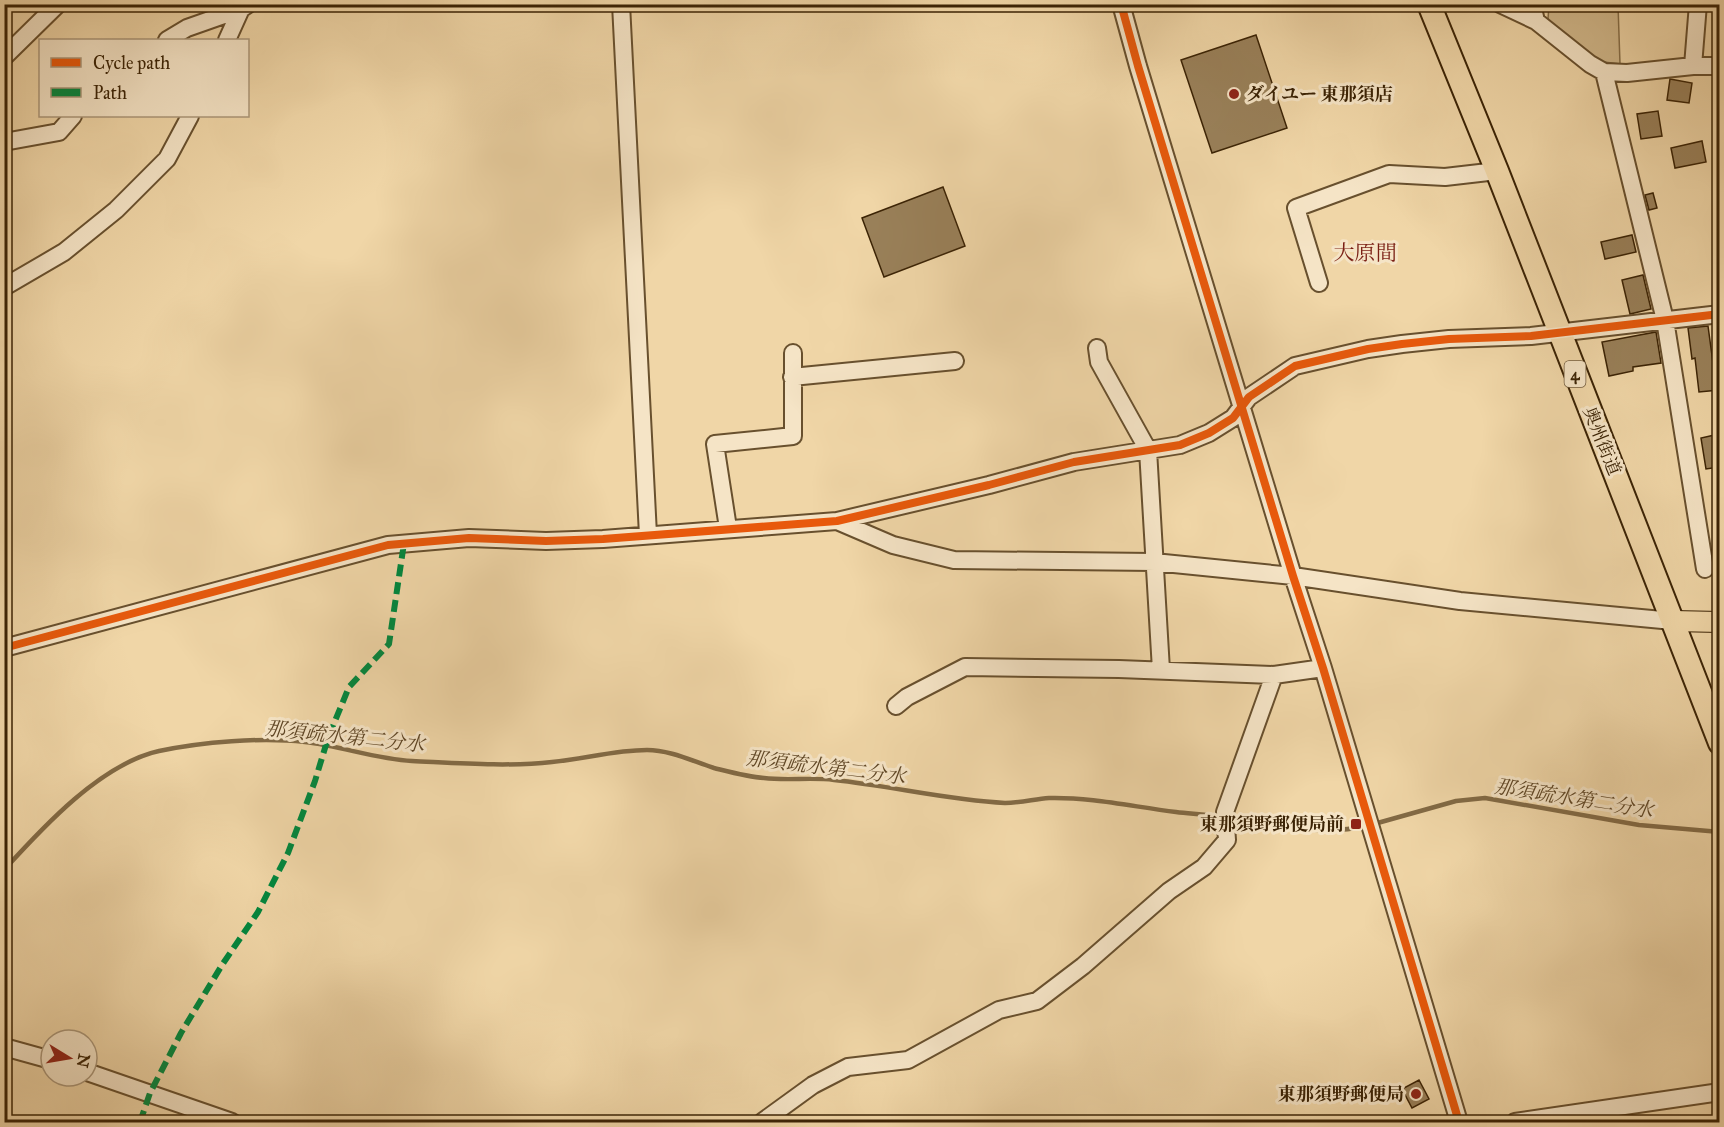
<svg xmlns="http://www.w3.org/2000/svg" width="1724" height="1127" font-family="'IM FELL Great Primer','Noto Serif JP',serif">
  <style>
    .green { fill: #d1b88b; stroke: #866e48; stroke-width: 1.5 }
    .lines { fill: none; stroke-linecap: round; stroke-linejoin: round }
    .stream { stroke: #826a45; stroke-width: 4.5 }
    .building { fill: #998059; stroke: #3b2305; stroke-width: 1.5 }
    .minor-casing { stroke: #68502e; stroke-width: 20 }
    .major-casing { stroke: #3b2305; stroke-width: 22 }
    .highway-casing { stroke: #3b2305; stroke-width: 26 }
    .minor { stroke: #f5e4c6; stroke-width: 16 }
    .major { stroke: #f0d6a7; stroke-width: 20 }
    .highway { stroke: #f0d6a7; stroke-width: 22 }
    .quiet { stroke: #00873e; stroke-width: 6; stroke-dasharray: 12 6; stroke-linecap: butt }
    .cycleway-casing { stroke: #f5e4c6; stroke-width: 11 }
    .cycleway { stroke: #e8590c; stroke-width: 8 }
    .poi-dot { fill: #8f2418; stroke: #f5e4c6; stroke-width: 2 }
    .labels { text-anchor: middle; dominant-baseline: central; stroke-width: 6; stroke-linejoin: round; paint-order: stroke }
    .shield { fill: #f5e4c6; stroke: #735d3f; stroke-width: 1.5 }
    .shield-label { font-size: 16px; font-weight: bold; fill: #3b2305 }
    .poi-label { font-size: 18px; font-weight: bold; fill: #3b2305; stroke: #f5e4c6; text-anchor: end }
    .street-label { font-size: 18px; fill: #3b2305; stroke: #f5e4c6 }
    .water-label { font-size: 20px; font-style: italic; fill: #5f4625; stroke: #f5e4c6 }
    .quarter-label { font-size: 21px; fill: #7a1f14; stroke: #f5e4c6 }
  </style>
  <rect width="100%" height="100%" fill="#f0d6a7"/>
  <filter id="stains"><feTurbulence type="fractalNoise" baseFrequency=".00333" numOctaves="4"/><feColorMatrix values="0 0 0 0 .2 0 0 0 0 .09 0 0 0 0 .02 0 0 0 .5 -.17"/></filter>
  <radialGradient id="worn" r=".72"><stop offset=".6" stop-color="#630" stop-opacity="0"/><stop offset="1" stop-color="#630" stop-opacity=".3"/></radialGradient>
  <path class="green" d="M1549,5H1618L1620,64L1596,61L1551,27L1548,19Z"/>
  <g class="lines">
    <path class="stream" d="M1229,818C1270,826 1325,836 1366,826
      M1374,824L1456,801L1485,798L1639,825L1720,832
      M4,870C43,827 101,764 159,751C202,742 261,737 305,742C341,746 376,759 412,761C456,763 508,767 552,762C584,759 615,750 647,750C670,750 692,761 714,768C730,772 748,777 764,778C787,781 811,777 834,780C892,786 947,800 1005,803C1020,803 1035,799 1049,798C1092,797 1134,807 1176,812C1191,814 1205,814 1220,817"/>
  </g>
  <path class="building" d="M1256,35L1287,128L1212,153L1181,60Z
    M1670,79L1692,83L1689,103L1667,100Z
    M1658,111L1662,136L1641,139L1637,114Z
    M1702,141L1706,162L1675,168L1671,148Z
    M943,187L965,246L884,277L862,218Z
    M1653,193L1657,208L1649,210L1645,195Z
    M1632,235L1636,252L1605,259L1601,242Z
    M1643,275L1651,309L1630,314L1622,280Z
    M1708,326L1713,363H1717L1719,390L1699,392L1695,358L1692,359L1688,328Z
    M1656,332L1661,363L1633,367V371L1609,376L1602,342Z
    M1719,434V467L1706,469L1701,438Z
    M1419,1080L1429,1099L1412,1108L1402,1089Z"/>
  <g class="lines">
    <defs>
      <path id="minor" d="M621,4L648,535
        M1121,4L1138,66L1293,576L1323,668L1459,1122
        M1500,4L1536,21
        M1532,4L1536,21L1590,64L1604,72L1627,73L1693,66H1720
        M167,40L187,28L241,9
        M227,40L241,9L247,5
        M4,57L58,4
        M1693,66L1698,4
        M1604,72L1665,320L1705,569
        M4,142L59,132L73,116
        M1319,283L1296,208L1389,174L1445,177L1497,171
        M4,287L64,252L116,210L167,159L190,116
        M1097,348L1099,362L1148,450L1161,670
        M792,377L955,361
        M837,521L893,545L954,560L1154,562L1293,576L1460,601L1673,621
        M728,528L715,444L793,436V353
        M4,648L388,545L469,538L546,541L603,539L837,521L989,485L1074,462L1180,445L1209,433L1233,418L1249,397L1295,366L1368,349L1402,344L1449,339L1531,336L1720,314
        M896,706L907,697L965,667L1119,669L1274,675
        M4,1047L51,1060
        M87,1072L232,1122
        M762,1122L813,1085L848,1067L908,1060L999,1010L1037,1001L1083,966L1169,891L1204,867L1227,840L1225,812L1274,675L1323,668
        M1515,1122L1720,1092"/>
      <path id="major" d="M1673,621L1720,622"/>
      <path id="highway" d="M1429,4L1497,171L1720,743"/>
    </defs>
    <use href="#minor" class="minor-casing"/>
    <use href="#major" class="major-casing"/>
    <use href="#highway" class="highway-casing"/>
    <use href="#minor" class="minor"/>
    <use href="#major" class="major"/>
    <use href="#highway" class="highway"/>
    <path class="quiet" d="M140,1122L150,1093L181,1033L222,965L258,912L288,853L315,781L328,738L349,687L389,644L404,543"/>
    <defs>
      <path id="cycleway" d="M1121,4L1138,66L1293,576L1323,668L1459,1122
        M4,648L388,545L469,538L546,541L603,539L837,521L989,485L1074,462L1180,445L1209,433L1233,418L1249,397L1295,366L1368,349L1402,344L1449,339L1531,336L1720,314"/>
    </defs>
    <use href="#cycleway" class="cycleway-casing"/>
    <use href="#cycleway" class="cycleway"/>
  </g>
  <g class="poi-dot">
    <circle cx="1234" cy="94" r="6"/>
    <rect x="1350" y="818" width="12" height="12" rx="3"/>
    <circle cx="1416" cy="1094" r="6"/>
  </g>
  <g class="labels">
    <rect class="shield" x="1564.5" y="361" width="21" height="26" rx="4.5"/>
    <g class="shield-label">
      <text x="1575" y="374">4</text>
    </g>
    <g class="poi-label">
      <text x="1246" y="94" text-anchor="start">ダイユー 東那須店</text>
      <text x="1344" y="824">東那須野郵便局前</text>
      <text x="1404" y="1094">東那須野郵便局</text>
    </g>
    <g class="street-label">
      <text transform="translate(1602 441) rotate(68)">奥州街道</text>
    </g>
    <g class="water-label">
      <text transform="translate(345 736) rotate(6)">那須疏水第二分水</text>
      <text transform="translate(826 767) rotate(7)">那須疏水第二分水</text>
      <text transform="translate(1574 798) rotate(9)">那須疏水第二分水</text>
    </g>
    <g class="quarter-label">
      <text x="1365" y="253">大原間</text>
    </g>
  </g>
  <rect width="1724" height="1127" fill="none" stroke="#f0d6a7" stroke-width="24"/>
  <rect x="6" y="6" width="1712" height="1115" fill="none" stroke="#3b2305" stroke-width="3"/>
  <rect x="12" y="12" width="1700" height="1103" fill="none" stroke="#3b2305" stroke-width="1.5"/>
  <rect x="39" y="39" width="210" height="78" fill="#f5e4c6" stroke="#ab9779" stroke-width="1.5"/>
  <rect x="51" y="58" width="30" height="9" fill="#e8590c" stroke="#ab9779" stroke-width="1.5"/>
  <text x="93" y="69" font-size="18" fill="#3b2305">Cycle path</text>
  <rect x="51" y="88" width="30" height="9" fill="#00873e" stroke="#ab9779" stroke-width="1.5"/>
  <text x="93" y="99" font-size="18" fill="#3b2305">Path</text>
  <g transform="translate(69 1058) rotate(101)"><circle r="28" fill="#f5e4c6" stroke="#ab9779" stroke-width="1.5"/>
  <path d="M0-4.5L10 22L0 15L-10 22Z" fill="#8f2418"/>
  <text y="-9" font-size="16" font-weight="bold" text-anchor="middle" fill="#3b2305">N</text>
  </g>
  <rect width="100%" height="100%" filter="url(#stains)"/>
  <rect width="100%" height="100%" fill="url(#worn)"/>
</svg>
